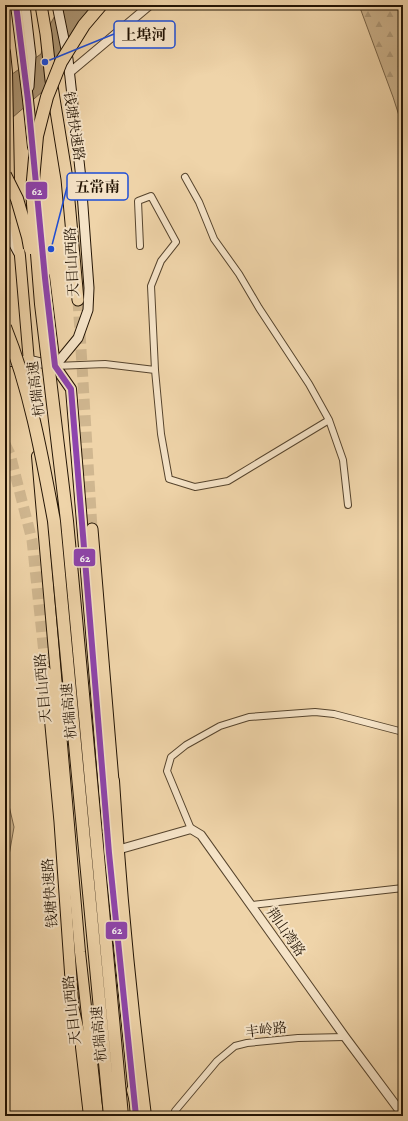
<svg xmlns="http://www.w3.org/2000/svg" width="408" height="1121" font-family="Alegreya,'Noto Serif SC',serif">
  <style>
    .forest { fill: url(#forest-firs); stroke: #786448 }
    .water { fill: #aa9371; stroke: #746045 }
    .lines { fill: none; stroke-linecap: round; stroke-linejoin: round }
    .trunk-tunnel { stroke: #d0b790; stroke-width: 11; stroke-dasharray: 11 5.5; stroke-linecap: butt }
    .minor-casing { stroke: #56442d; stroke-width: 8 }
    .tertiary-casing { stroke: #56442d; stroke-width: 10 }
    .secondary-casing { stroke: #231404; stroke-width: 11 }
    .primary-casing { stroke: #231404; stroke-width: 12 }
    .trunk-casing { stroke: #231404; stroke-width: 13 }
    .motorway-casing { stroke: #231404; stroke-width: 14 }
    .minor { stroke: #f5e3c7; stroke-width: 6 }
    .tertiary { stroke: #f5e3c7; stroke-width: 8 }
    .secondary { stroke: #f5e3c7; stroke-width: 9 }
    .primary { stroke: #efd4a9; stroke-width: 10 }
    .trunk { stroke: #efd4a9; stroke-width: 11 }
    .motorway { stroke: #efd4a9; stroke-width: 12 }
    .motorway-bridge-casing { stroke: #231404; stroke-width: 14; stroke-linecap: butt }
    .motorway-bridge { stroke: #efd4a9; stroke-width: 12 }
    .bus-1-casing { stroke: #f5e3c7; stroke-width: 9 }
    .bus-1 { stroke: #8e44ad; stroke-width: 6 }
    .labels { text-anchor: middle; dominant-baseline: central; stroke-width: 4; stroke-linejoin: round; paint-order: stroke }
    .street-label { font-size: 14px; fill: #231404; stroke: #f5e3c7 }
    .leader { fill: none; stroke: #1d4ed8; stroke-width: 1.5 }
    .callout-dot { fill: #1d4ed8; stroke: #f5e3c7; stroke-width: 1.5 }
    .callout { fill: #f5e3c7; stroke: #1d4ed8; stroke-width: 1.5 }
    .callout-label { font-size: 15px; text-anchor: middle; font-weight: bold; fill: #231404 }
    .line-badge { stroke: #f5e3c7; stroke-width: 1.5 }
    .badge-label { font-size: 11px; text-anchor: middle; font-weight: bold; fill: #fff }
  </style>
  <defs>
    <pattern id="forest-firs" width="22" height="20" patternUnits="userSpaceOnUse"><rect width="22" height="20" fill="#ccb38d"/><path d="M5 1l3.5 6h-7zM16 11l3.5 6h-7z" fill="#af9978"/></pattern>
  </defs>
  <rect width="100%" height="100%" fill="#efd4a9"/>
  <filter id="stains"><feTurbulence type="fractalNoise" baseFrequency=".005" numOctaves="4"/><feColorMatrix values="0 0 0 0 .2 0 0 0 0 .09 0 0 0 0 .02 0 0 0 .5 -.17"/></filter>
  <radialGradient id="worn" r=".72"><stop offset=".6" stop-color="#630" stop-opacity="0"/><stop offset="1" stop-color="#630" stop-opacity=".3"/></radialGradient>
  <path class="forest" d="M359,5H403V128L393,97Z
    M5,783L6,793L14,827L7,867H5Z"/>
  <path class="water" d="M61,5H104L71,48L42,92L5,124V79L41,54L48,28Z"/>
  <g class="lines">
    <path class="trunk-tunnel" d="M78,300L92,529
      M5,444L10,454L32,540L46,672"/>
    <defs>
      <path id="minor" d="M185,177L199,202L214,239L239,274L259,308L309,384L329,420
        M140,246L138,201L151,196L176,242L161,261L151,286L155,370L161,434L169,479L195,487L228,481L329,420L343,460L348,505
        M55,366L105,364L155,370
        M191,829L167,771L171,757L186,745L220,726L249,717L315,712L334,714L403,732
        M251,905L403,888
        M176,1116L175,1111L217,1061L235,1046L247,1043L298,1038L345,1037"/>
      <path id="tertiary" d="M69,73L150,5
        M117,850L191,829L201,835L345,1037L403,1115"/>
      <path id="secondary" d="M25,5L31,56L29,87
        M5,220L10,237L18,252
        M5,362L28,360L55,366L78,338L88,310L89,288L81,179L68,59L57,5"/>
      <path id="primary" d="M16,5L28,100L33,147
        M5,52L7,72L9,180L20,256L32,398
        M44,277L55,366L71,389L107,827
        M37,456L80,952L98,1116
        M109,845L136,1116"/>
      <path id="trunk" d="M41,5L46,34L51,80L67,179L78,300
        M92,529L113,781V790
        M46,672L60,822L73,1008L84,1055
        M109,853L111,817
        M91,1084L97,1110"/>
      <path id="motorway" d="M113,781C120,893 131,1005 145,1116
        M82,1047L90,1116
        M133,1090L138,1109"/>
    </defs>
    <use href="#minor" class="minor-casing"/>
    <use href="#tertiary" class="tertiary-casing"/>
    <use href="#secondary" class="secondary-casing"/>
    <use href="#primary" class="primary-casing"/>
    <use href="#trunk" class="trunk-casing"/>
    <use href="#motorway" class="motorway-casing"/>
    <use href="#minor" class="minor"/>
    <use href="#tertiary" class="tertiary"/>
    <use href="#secondary" class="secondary"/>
    <use href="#primary" class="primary"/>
    <use href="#trunk" class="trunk"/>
    <use href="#motorway" class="motorway"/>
    <defs>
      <path id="motorway-bridge" d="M101,5L84,25L61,62L47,97L37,136L32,191L41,304L67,521L122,1116
        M5,175L17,199L28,237L30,248
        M5,327C30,389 42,456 54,521L110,1116"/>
    </defs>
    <use href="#motorway-bridge" class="motorway-bridge-casing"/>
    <use href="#motorway-bridge" class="motorway-bridge"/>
    <defs>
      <path id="bus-1" d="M16,5L28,100L45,278L55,366L71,389L109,853L136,1116"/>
    </defs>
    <use href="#bus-1" class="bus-1-casing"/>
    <use href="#bus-1" class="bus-1"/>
  </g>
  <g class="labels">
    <g class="street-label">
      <text transform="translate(74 126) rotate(81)">钱塘快速路</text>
      <text transform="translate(72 262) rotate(-93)">天目山西路</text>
      <text transform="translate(36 389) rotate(-97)">杭瑞高速</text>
      <text transform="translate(43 688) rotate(-95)">天目山西路</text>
      <text transform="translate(69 711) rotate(-95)">杭瑞高速</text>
      <text transform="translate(50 893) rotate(-94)">钱塘快速路</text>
      <text transform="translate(286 932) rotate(55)">荆山湾路</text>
      <text transform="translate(72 1010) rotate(-96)">天目山西路</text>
      <text transform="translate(266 1030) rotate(-7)">丰岭路</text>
      <text transform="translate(99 1034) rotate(-95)">杭瑞高速</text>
    </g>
  </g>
  <path class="leader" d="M45 62L114 34M51 249L67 187"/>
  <g class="callout-dot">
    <circle cx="45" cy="62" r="4"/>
    <circle cx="51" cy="249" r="4"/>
  </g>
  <g class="callout">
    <rect x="114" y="21" width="61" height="27" rx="4"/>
    <rect x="67" y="173" width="61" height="27" rx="4"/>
  </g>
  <g class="callout-label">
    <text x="144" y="40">上埠河</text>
    <text x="97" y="192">五常南</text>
  </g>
  <g class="line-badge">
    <rect x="25" y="181" width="23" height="19" rx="4" fill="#8e44ad"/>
    <rect x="73" y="548" width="23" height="19" rx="4" fill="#8e44ad"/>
    <rect x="105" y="921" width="23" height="19" rx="4" fill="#8e44ad"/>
  </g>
  <g class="badge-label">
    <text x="37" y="195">62</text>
    <text x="85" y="562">62</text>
    <text x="117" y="934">62</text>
  </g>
  <rect width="408" height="1121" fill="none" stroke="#efd4a9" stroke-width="20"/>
  <rect x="6" y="6" width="396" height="1109" fill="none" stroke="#231404" stroke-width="2"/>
  <rect x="10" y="10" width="388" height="1101" fill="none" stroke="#231404"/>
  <rect width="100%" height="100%" filter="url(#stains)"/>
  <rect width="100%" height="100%" fill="url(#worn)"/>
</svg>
